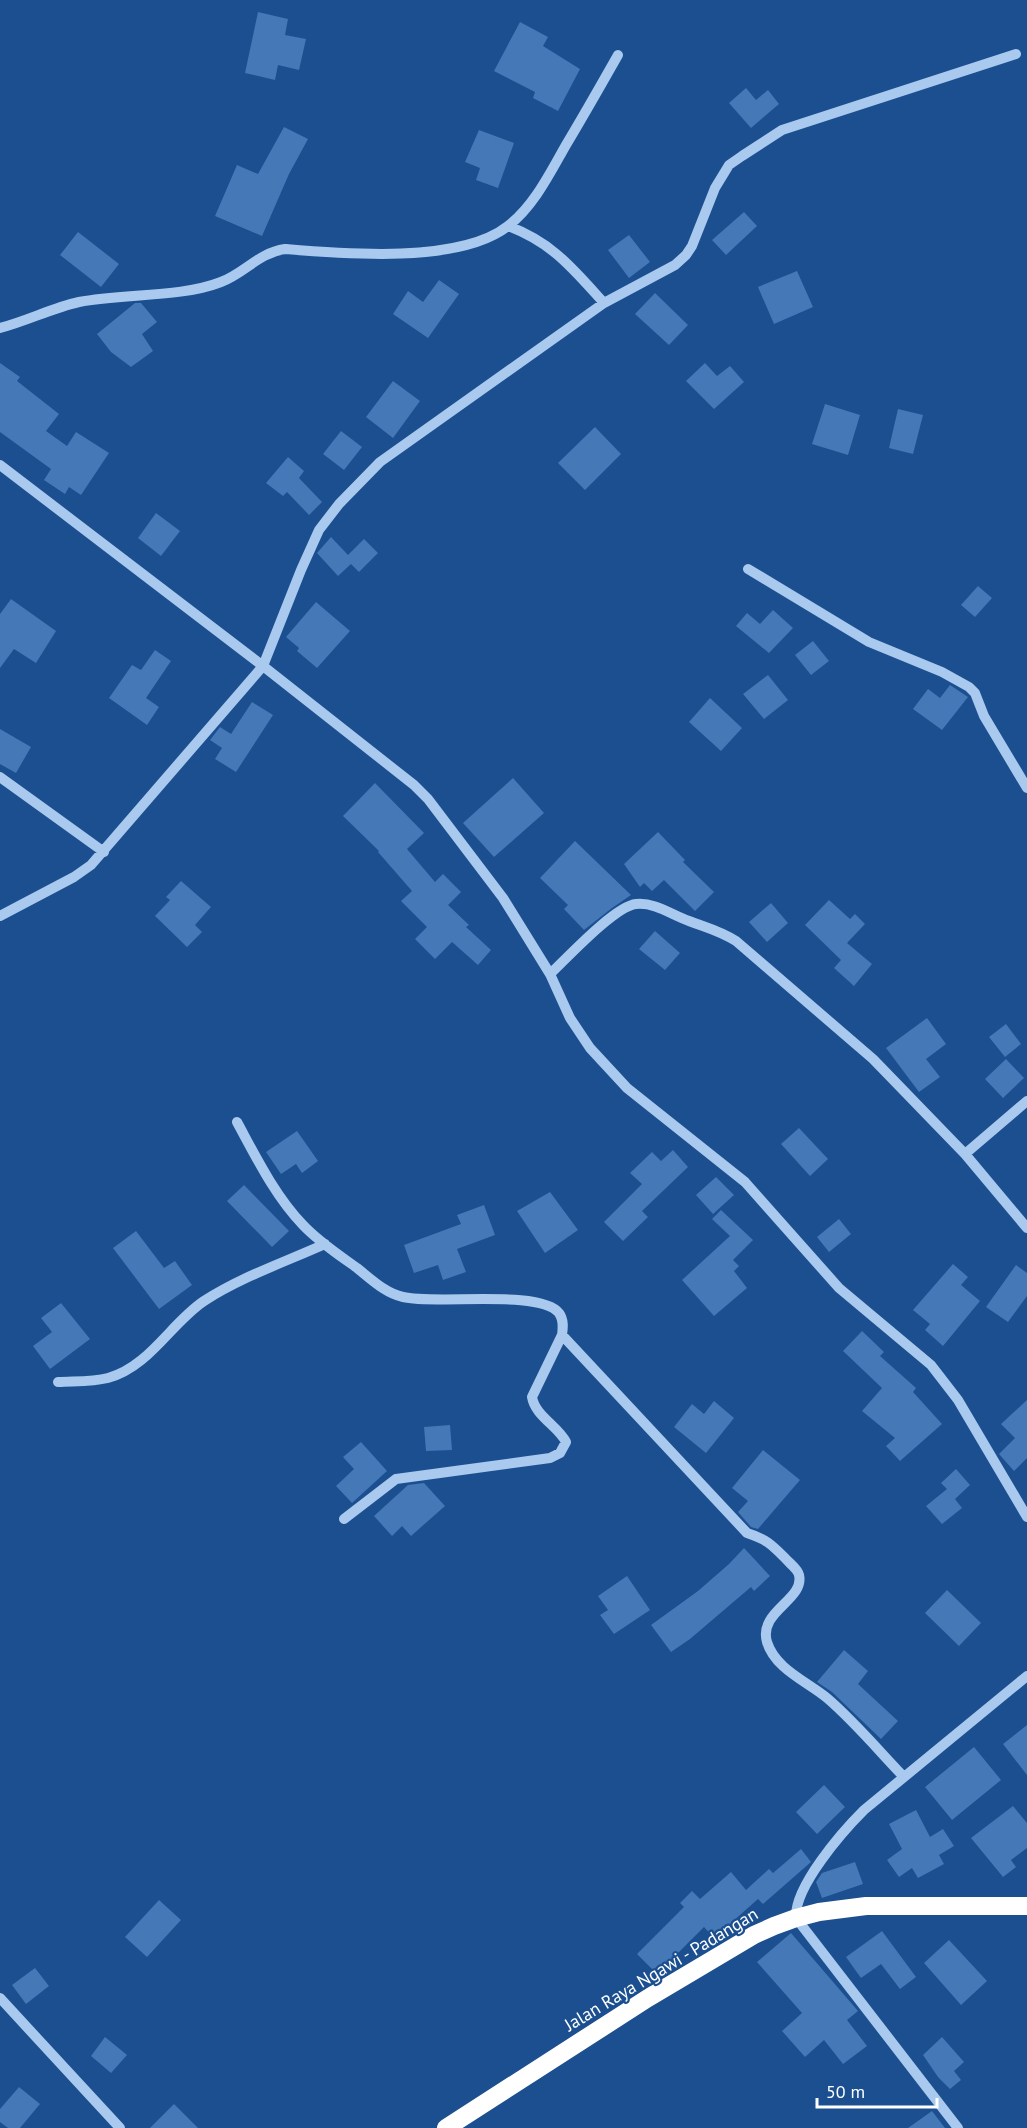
<svg xmlns="http://www.w3.org/2000/svg" width="1027" height="2128" font-family="'PT Sans',sans-serif">
  <style>
    .building { fill: #4478b7 }
    .lines { fill: none; stroke-linecap: round; stroke-linejoin: round }
    .minor { stroke: #a9c9ee; stroke-width: 10 }
    .highway { stroke: #fff; stroke-width: 18 }
    .labels { text-anchor: middle; dominant-baseline: central; stroke-width: 4.5; stroke-linejoin: round; paint-order: stroke }
    .street-label { font-size: 18px; fill: #fff; stroke: #1b4f8f }
  </style>
  <rect width="100%" height="100%" fill="#1b4f8f"/>
  <path class="building" d="M258,12L288,19L285,35L306,39L299,70L278,65L275,80L245,73Z
    M520,22L548,37L543,46L580,69L558,111L533,98L535,92L494,71Z
    M746,88L756,100L768,90L779,104L751,128L729,103Z
    M284,127L308,139L289,174L262,236L215,216L237,165L258,174Z
    M479,130L514,143L498,188L476,180L480,168L465,162Z
    M744,212L757,226L726,255L712,240Z
    M78,232L119,264L101,287L60,255Z
    M629,235L650,262L629,278L608,250Z
    M797,271L813,307L774,324L758,287Z
    M439,280L459,294L428,338L393,314L408,291L423,302Z
    M655,293L688,325L669,345L635,314Z
    M135,303H141L157,322L142,334L153,351L131,367L111,352L97,334Z
    M0,363L20,377L17,381L59,414L46,431L67,446L76,432L109,453L81,495L69,487L65,494L44,480L51,469L0,432Z
    M705,363L717,376L730,366L744,382L714,409L686,381Z
    M393,381L420,401L393,438L366,417Z
    M825,404L860,415L848,455L812,444Z
    M898,409L923,415L913,454L889,448Z
    M595,427L621,454L585,490L558,463Z
    M341,431L362,447L344,470L323,454Z
    M288,457L304,471L299,478L322,502L309,515L287,492L283,496L266,483Z
    M156,513L180,531L161,556L138,538Z
    M331,537L348,555L364,539L378,553L359,572L351,564L338,576L317,553Z
    M978,586L992,598L975,617L961,605Z
    M11,599L56,631L36,663L14,649L0,668V614Z
    M316,602L350,631L317,668L297,651L299,648L286,637Z
    M773,610L793,628L769,653L736,626L747,613L760,624Z
    M813,641L829,661L811,675L795,655Z
    M155,650L171,661L146,698L159,707L147,725L109,698L132,665L141,670Z
    M768,675L788,700L764,719L743,694Z
    M950,685L968,697L942,730L913,709L928,689L940,698Z
    M710,698L742,728L721,751L689,722Z
    M252,702L273,715L236,772L215,759L222,748L210,740L220,727L231,734Z
    M0,729L31,747L16,773L0,764Z
    M513,778L544,813L494,857L463,823Z
    M375,783L424,833L407,849L435,882L443,874L461,892L448,905L469,925L466,927L491,950L478,965L452,942L435,959L415,939L427,927L401,901L412,891L378,852L379,851L343,816Z
    M658,832L685,860L683,862L714,892L695,911L664,880L652,891L644,883L640,887L624,864Z
    M575,841L631,895L612,908L584,930L564,909L568,905L540,878Z
    M181,881L211,907L195,925L202,932L187,947L155,916L170,900L166,897Z
    M829,900L850,919L855,914L865,924L847,943L872,964L854,986L834,968L841,960L805,925Z
    M771,903L788,923L767,942L749,922Z
    M655,931L680,953L665,970L639,949Z
    M927,1018L946,1044L926,1059L940,1077L919,1092L886,1048Z
    M1006,1024L1021,1044L1005,1057L989,1037Z
    M1006,1059L1024,1078L1003,1098L985,1079Z
    M799,1128L828,1159L810,1176L781,1144Z
    M297,1131L318,1161L302,1173L296,1164L281,1174L266,1152Z
    M673,1150L688,1167L642,1211L648,1217L623,1241L604,1222L642,1184L630,1173L652,1152L661,1161Z
    M716,1177L734,1195L713,1214L696,1195Z
    M244,1185L289,1231L272,1247L227,1201Z
    M550,1192L578,1230L545,1253L517,1211Z
    M484,1205L495,1235L457,1249L466,1272L443,1280L438,1265L414,1273L404,1245L461,1224L457,1215Z
    M721,1210L753,1240L733,1260L739,1266L734,1271L747,1288L714,1316L682,1280L730,1236L712,1219Z
    M839,1219L851,1234L829,1252L817,1237Z
    M136,1231L164,1268L175,1261L192,1285L159,1309L113,1248Z
    M953,1264L968,1277L961,1285L980,1301L943,1346L925,1330L930,1324L913,1310Z
    M1016,1265L1027,1273V1296L1008,1322L986,1307Z
    M61,1303L90,1339L50,1369L33,1346L52,1332L41,1318Z
    M862,1331L884,1352L880,1356L916,1388L913,1392L942,1424L900,1461L886,1446L895,1438L862,1411L882,1388L843,1351Z
    M1027,1400V1458L1014,1471L999,1454L1015,1438L1001,1424Z
    M714,1401L734,1418L706,1453L674,1427L692,1404L704,1414Z
    M450,1425L452,1450L426,1451L424,1427Z
    M361,1442L387,1471L352,1503L336,1486L354,1469L343,1457Z
    M763,1450L800,1480L758,1529L751,1527L738,1512L748,1501L732,1488Z
    M956,1469L970,1485L955,1499L962,1508L942,1524L926,1506L947,1489L941,1483Z
    M424,1483L445,1506L411,1536L402,1526L392,1536L374,1516L408,1485Z
    M744,1548L770,1576L754,1591L751,1587L690,1639L671,1652L651,1625L698,1591L729,1564Z
    M627,1576L650,1610L614,1634L600,1615L608,1610L598,1596Z
    M947,1590L981,1623L959,1646L925,1613Z
    M844,1650L868,1671L858,1684L898,1721L881,1739L832,1692L817,1682Z
    M1027,1725V1775L1003,1744Z
    M974,1747L1001,1780L952,1820L925,1787Z
    M824,1785L845,1807L817,1834L796,1812Z
    M1013,1806L1027,1823V1848L1011,1860L1016,1867L1003,1877L971,1838Z
    M916,1810L930,1837L943,1829L954,1846L939,1855L944,1864L918,1878L912,1868L899,1877L887,1860L902,1849L889,1824Z
    M801,1849L811,1862L763,1904L758,1899L714,1938L704,1927L657,1974L637,1954L684,1907L680,1903L692,1891L700,1899L731,1872L746,1890L769,1869L773,1873Z
    M855,1862L863,1884L822,1898L816,1882L822,1873Z
    M159,1900L181,1920L147,1957L125,1937Z
    M882,1931L916,1977L900,1989L881,1964L861,1978L846,1957Z
    M791,1933L858,2011L847,2020L867,2046L843,2064L824,2040L805,2057L782,2031L802,2013L757,1962Z
    M949,1940L987,1981L961,2005L924,1963Z
    M35,1968L49,1986L26,2004L12,1985Z
    M105,2037L127,2055L111,2073L91,2056Z
    M942,2037L964,2062L954,2071L961,2080L950,2089L938,2077L923,2055Z
    M19,2087L40,2104L20,2128H8L0,2122V2109Z
    M174,2104L198,2128H150Z
    M932,2111L945,2128H908Z"/>
  <g class="lines">
    <path class="minor" d="M508,226C553,243 573,269 604,303
      M0,328C27,321 52,308 79,302C123,293 180,298 221,282C245,273 258,253 285,249C344,254 460,264 508,226C534,206 550,173 566,145C584,115 601,85 618,55
      M0,465L263,666L414,785L428,799L503,898L550,974L570,1018L590,1048L627,1088L745,1182L839,1288L931,1365L958,1400L1027,1517
      M748,569L869,642L942,672L969,687L975,693L984,716L1027,788
      M0,777L104,852
      M0,916L74,877L91,865L263,666L301,570L319,530L339,504L380,462L604,303L675,265L686,255L692,246L715,188L729,165L742,156L782,130L1016,54
      M550,974C567,958 615,906 636,904C655,902 672,915 689,921C707,928 718,930 736,941L873,1059L965,1154L1027,1228
      M237,1122C256,1157 275,1196 303,1225C319,1242 339,1255 357,1268C371,1279 385,1293 403,1297C436,1305 540,1289 559,1313C564,1320 563,1328 562,1335L532,1397C535,1416 558,1426 566,1442L560,1453L550,1458L396,1479L344,1519
      M965,1154L1027,1101
      M562,1335L747,1533C766,1539 771,1544 785,1558C789,1563 798,1569 799,1575C805,1600 758,1611 767,1642C775,1669 808,1682 827,1698C854,1721 879,1751 904,1777
      M58,1382C75,1381 92,1382 108,1378C149,1367 171,1323 204,1301C241,1277 285,1262 325,1244
      M0,1998L120,2128
      M958,2128L796,1918C794,1887 842,1832 864,1810L1027,1676"/>
    <path class="highway" d="M446,2128L648,1998L754,1935L774,1926L796,1918L819,1912L866,1906H1027"/>
  </g>
  <g class="labels">
    <g class="street-label">
      <text transform="translate(661 1969) rotate(-31)">Jalan Raya Ngawi - Padangan</text>
    </g>
  </g>
  <path d="M817 2098v9h120v-9" fill="none" stroke="#ffffff" stroke-width="3"/>
  <text x="826" y="2098" font-size="18" fill="#ffffff" stroke="#1b4f8f" stroke-width="4.5" paint-order="stroke">50 m</text>
</svg>
